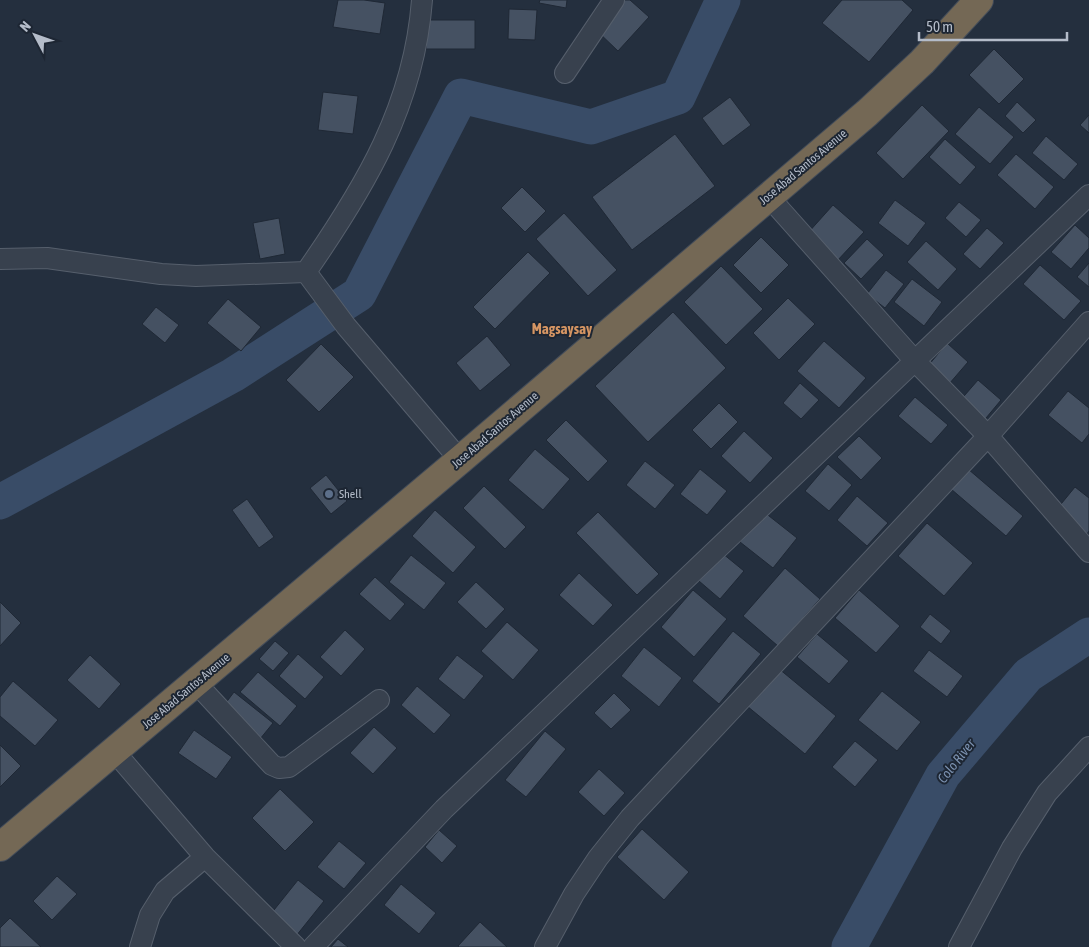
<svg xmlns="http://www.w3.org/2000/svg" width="1089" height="947" font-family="'Asap Condensed',sans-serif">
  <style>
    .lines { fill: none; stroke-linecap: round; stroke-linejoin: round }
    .river { stroke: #394c67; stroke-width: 35 }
    .building { fill: #455162; stroke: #1f2835 }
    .minor-casing { stroke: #565f6c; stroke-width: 22 }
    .highway-casing { stroke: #434c59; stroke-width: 30 }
    .minor { stroke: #38414e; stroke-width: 20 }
    .highway { stroke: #746855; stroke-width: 28 }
    .service-dot { fill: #5c6f8a; stroke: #1d2633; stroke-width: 2 }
    .labels { text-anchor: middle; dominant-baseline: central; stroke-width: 4; stroke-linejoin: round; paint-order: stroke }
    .street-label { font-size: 12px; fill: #b4bcc9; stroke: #1d2633 }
    .poi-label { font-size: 12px; fill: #b4bcc9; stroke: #1d2633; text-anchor: start }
    .water-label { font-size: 14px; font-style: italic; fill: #7c92b1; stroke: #1d2633 }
    .quarter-label { font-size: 15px; font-weight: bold; fill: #d59563; stroke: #1d2633 }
  </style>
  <rect width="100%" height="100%" fill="#242f3e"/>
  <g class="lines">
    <path class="river" d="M0,502L233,375L359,294L461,96L591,127L678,97L723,0
      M849,947L943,775L1028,675L1089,635"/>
  </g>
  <path class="building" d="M338,0H364L385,3L380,34L333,27Z
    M540,0H567L566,8L539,3Z
    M624,0H630L649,17L618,51L596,30Z
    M842,0H902L913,10L869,62L822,23Z
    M509,9L537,10L535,40L508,39Z
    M427,20H475V49H426Z
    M994,49L1024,79L999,104L969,75Z
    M323,92L358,96L353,134L318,130Z
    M730,97L751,125L723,146L702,118Z
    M1017,102L1036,120L1023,133L1005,116Z
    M922,105L949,131L903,179L876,153Z
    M979,107L1014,137L990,164L955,134Z
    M1089,115V133L1080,125Z
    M675,134L715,186L632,250L592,197Z
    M1046,136L1078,164L1064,180L1032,153Z
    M945,139L976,167L960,185L929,157Z
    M1016,154L1054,187L1035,209L997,175Z
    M522,187L546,211L525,232L501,208Z
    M895,200L926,223L908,246L878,223Z
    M959,202L981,220L966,237L945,218Z
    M833,205L864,232L837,261L807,234Z
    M564,213L617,270L588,296L536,239Z
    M279,218L285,254L260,259L253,223Z
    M1075,225L1089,238V248L1071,269L1051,252Z
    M987,228L1004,243L980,269L963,254Z
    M761,237L789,265L761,293L733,265Z
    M867,239L884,255L861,279L844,263Z
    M926,241L957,269L938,290L907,262Z
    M528,252L550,273L495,329L473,307Z
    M1089,263V287L1077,277Z
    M1040,265L1081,301L1064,320L1023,284Z
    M721,266L763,309L726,345L684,302Z
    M886,270L904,284L885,308L867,294Z
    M912,279L942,302L924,326L894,302Z
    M788,298L815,324L779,360L753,333Z
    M228,299L261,327L241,351L207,323Z
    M156,307L179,325L165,343L142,324Z
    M673,312L726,368L648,442L595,386Z
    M487,336L511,365L480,391L456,363Z
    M824,341L866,378L839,408L797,371Z
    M947,343L968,362L949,384L928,366Z
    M321,344L354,377L319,412L286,380Z
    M978,380L1001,400L981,424L958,403Z
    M800,383L819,400L801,419L783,403Z
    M1068,391L1089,408V434L1082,443L1048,415Z
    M915,397L948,425L931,444L898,416Z
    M719,403L738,422L711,449L692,430Z
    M566,420L608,461L588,482L546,440Z
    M744,431L773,458L750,483L721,456Z
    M859,436L882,458L861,480L837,457Z
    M535,449L570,479L543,510L508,480Z
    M645,461L675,485L655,509L626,485Z
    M828,464L852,485L829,511L805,491Z
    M700,469L727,491L707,515L680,494Z
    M968,469L1023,516L1006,536L951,489Z
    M326,475L347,501L331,514L310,488Z
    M484,486L526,527L505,549L463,508Z
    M1075,487L1089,498V531L1087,534L1057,509Z
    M857,496L888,523L867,546L837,520Z
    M247,499L274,537L259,548L232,510Z
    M435,510L476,547L453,573L412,536Z
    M598,512L659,574L637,595L576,533Z
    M764,512L797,538L773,568L740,542Z
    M927,523L973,563L944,596L898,556Z
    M722,553L744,571L720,599L699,581Z
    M411,555L446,583L424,610L389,582Z
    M785,568L820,599L778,646L743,616Z
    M579,573L613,605L593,626L559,595Z
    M375,577L405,604L390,621L359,594Z
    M476,582L505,609L486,629L457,602Z
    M693,590L727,619L694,657L661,627Z
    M859,590L900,626L876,653L835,618Z
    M0,602L21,623L0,646Z
    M930,614L951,631L941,644L920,627Z
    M507,622L539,650L513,680L481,651Z
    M345,630L365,649L341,676L320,657Z
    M733,631L761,654L719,704L692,681Z
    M817,634L849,661L829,684L797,657Z
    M275,641L289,653L273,671L259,659Z
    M644,647L682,678L659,707L621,676Z
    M929,650L963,676L947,697L913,671Z
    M298,654L324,677L305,699L279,676Z
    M90,655L121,684L99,709L67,680Z
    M457,655L484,676L464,700L438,679Z
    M778,668L836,716L805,754L747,706Z
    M258,672L297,706L280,726L240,692Z
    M13,681L58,720L35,746L0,716V697Z
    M417,686L451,715L434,734L401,705Z
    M882,691L921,722L897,751L858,720Z
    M234,692L273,723L260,739L222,708Z
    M614,693L631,710L611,729L594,713Z
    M374,727L397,748L373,774L350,753Z
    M194,730L232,757L216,779L178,753Z
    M545,731L566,749L526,797L505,780Z
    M855,741L878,760L855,787L832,767Z
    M0,745L21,766L0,787Z
    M599,769L625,793L604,816L578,792Z
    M280,789L314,822L285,851L252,818Z
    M642,829L689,872L664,900L617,857Z
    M439,830L457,846L442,863L425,847Z
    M339,841L366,863L344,889L317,867Z
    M57,876L77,894L52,920L33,901Z
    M298,880L324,901L296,936L270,915Z
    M401,884L436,913L419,934L384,905Z
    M10,918L41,947H0V928Z
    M480,922L507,947H459L458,946Z
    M338,939L348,947H331Z"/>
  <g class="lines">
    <defs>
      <path id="minor" d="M565,73L614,0
        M768,196L915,361L988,436L1089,552
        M0,259L47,258L161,274L196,276L306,272
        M306,272C365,187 414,106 422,0
        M306,272L346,326L460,460
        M196,683L272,765L279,768L289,767L379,700
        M114,751L205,857L296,947
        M140,947L150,915L165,891L205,857
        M313,947L444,809L1089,195
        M545,947L574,894L598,858L630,818L988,436L1089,322
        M959,947L1012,848L1047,793L1089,747"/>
      <path id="highway" d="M0,847L460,460L867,113L922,62L979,0"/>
    </defs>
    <use href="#minor" class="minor-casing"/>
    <use href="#highway" class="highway-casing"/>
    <use href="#minor" class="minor"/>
    <use href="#highway" class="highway"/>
  </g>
  <circle class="service-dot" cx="329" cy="494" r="5"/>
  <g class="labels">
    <g class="street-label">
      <text transform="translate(803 167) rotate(-40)">Jose Abad Santos Avenue</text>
      <text transform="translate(495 430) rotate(-41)">Jose Abad Santos Avenue</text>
      <text transform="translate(186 691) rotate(-40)">Jose Abad Santos Avenue</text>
    </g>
    <g class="poi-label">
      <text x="339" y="494">Shell</text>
    </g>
    <g class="water-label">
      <text transform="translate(956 761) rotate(-52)">Colo River</text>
    </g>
    <g class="quarter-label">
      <text x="562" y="328">Magsaysay</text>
    </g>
  </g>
  <g transform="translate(35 35) rotate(311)" stroke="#1d2633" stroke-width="4" paint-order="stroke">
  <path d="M0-4L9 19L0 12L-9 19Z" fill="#b4bcc9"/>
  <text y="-8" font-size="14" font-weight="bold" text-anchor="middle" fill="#b4bcc9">N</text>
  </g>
  <path d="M919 32v8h148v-8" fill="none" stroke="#b4bcc9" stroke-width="2.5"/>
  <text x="926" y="32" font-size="15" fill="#b4bcc9" stroke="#1d2633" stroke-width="4" paint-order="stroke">50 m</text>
</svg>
